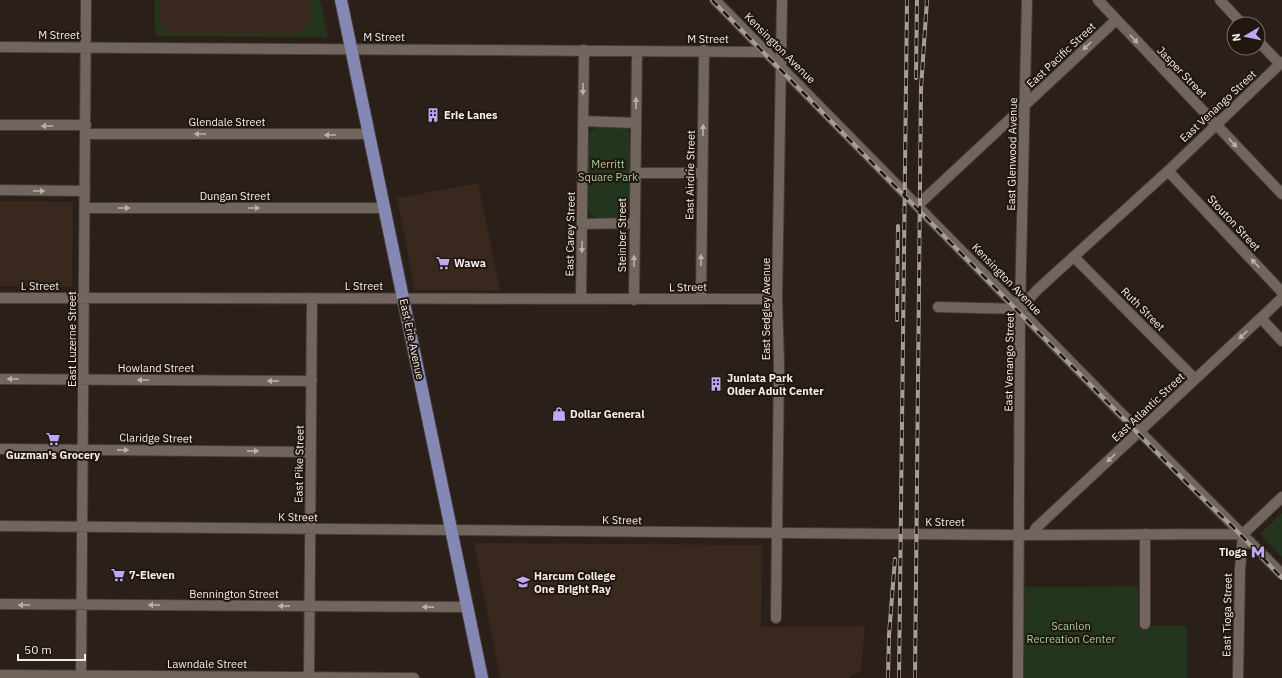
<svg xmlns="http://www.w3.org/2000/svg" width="1282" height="678" font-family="'IBM Plex Sans',sans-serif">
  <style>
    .built { fill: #38281e }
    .green { fill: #23351c }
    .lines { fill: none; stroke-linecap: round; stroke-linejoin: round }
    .minor-casing { stroke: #453b37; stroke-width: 12 }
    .major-casing { stroke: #453b37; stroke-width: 14 }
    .minor { stroke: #72655d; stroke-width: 10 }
    .major { stroke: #8588b2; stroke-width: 12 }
    .rail-casing { stroke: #a69d98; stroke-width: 4 }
    .rail { stroke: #211610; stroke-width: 2.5; stroke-dasharray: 8; stroke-linecap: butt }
    .oneway { fill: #bab0aa }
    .labels { text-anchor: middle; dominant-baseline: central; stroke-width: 4; stroke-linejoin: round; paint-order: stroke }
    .street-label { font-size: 11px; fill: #f5ede9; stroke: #211610 }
    .poi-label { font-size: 11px; font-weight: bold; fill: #f5ede9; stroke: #211610; text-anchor: start }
    .park-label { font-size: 11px; fill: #a3cf93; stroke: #211610 }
  </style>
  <rect width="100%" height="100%" fill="#2a2019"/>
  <path class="built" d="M155,0H320L328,37L155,36Z
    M478,183L500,290H415L397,198Z
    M0,201L73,202L72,287L0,286Z
    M474,543L762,545L761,627L865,626L861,671L848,678H500Z"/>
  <path class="green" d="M155,0H160V27L165,28L166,33L293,34L300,31L305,26L311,25V0H320L327,33L326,37L158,36V31H155Z
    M600,126L625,128L629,132L631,138L630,207L626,216L619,220H613L596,218L589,213L586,207L588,134L592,130Z
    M1282,513V557L1260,534Z
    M1138,586V626H1187V678H1024L1025,587Z"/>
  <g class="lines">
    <defs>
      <path id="minor" d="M715,0L1116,408L1282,574
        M1098,0L1282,194
        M1220,0L1242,24
        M1258,41L1280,64
        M0,47L767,52
        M583,121L635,123
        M0,125H86
        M86,134H369
        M1168,171L1282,292
        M635,173H702
        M0,190L85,191
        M918,205L1116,20
        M85,208H384
        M582,224L635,223
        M1074,257L1195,379
        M0,298L777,299
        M581,299L584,50
        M701,299L704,50
        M634,300L637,51
        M938,307L1020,309
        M1020,309L1037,290L1168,171L1282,62
        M1261,318L1282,341
        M0,379L312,381
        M0,449L311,452
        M0,526L1032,535L1243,534
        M1145,534V624
        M1032,535L1036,528L1282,298
        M0,604L467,607
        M776,618L779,364L777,299L782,0
        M0,675L414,678
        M81,678L86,0
        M309,678L312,298
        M1018,678L1020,309L1027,0
        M1238,678L1240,569L1243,534L1282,497"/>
      <path id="major" d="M341,0L482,678"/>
    </defs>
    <use href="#minor" class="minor-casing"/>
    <use href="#major" class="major-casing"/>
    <use href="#minor" class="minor"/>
    <use href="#major" class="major"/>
    <defs>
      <path id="rail" d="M712,0L1188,484L1232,526L1282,578
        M916,78L917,0
        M897,320L898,226
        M888,678L889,635L895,559
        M899,678L907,0
        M915,678L921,88L927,0"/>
    </defs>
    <use href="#rail" class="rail-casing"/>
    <use href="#rail" class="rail"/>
  </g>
  <defs><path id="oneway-solid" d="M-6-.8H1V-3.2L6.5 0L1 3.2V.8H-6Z"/></defs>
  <g class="oneway">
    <use href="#oneway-solid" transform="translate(1134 39) rotate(46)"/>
    <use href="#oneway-solid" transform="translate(1087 46) rotate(137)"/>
    <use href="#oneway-solid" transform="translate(583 89) rotate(91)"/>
    <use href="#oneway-solid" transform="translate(636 103) rotate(-89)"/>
    <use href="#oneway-solid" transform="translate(47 126) rotate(180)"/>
    <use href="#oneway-solid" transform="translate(703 130) rotate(-89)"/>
    <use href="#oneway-solid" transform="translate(200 134) rotate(-180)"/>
    <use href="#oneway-solid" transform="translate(330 135) rotate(-180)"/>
    <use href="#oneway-solid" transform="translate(1233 143) rotate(47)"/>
    <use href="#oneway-solid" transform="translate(39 191)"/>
    <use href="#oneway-solid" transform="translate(124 208)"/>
    <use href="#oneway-solid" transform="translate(254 208)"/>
    <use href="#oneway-solid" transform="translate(582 247) rotate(91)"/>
    <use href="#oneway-solid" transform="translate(701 260) rotate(-90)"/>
    <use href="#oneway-solid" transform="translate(634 261) rotate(-89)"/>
    <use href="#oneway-solid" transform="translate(1255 263) rotate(-133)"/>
    <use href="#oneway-solid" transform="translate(1243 335) rotate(137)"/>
    <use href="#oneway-solid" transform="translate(13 379) rotate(-180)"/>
    <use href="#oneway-solid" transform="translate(143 380) rotate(-180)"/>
    <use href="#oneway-solid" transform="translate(273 381) rotate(-180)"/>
    <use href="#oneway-solid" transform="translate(123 450) rotate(1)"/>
    <use href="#oneway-solid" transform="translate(253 451) rotate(1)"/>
    <use href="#oneway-solid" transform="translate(1111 458) rotate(137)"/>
    <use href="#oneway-solid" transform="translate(24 605) rotate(-180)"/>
    <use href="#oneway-solid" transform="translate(154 605) rotate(-180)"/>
    <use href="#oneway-solid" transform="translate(284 606) rotate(-180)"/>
    <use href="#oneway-solid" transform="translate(428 607) rotate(-179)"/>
  </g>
  <defs>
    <symbol id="building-bare" viewBox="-9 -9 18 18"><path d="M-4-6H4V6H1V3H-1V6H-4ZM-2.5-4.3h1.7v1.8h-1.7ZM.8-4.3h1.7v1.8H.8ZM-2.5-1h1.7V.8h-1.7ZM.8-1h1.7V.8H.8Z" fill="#bda9f5" stroke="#211610" stroke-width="2.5" paint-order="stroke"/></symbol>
    <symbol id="supermarket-bare" viewBox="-9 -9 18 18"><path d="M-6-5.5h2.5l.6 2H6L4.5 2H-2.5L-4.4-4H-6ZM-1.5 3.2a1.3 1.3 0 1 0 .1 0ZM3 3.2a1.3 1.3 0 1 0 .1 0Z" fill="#bda9f5" stroke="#211610" stroke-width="2.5" paint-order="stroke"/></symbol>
    <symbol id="shop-bare" viewBox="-9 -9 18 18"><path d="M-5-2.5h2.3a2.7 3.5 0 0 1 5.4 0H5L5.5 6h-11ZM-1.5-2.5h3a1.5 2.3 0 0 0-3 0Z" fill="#bda9f5" stroke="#211610" stroke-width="2.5" paint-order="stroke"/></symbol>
    <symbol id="metro-bare" viewBox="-9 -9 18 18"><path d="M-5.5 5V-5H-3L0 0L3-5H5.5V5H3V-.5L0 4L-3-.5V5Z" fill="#bda9f5" stroke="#211610" stroke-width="2.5" paint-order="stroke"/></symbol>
    <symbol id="university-bare" viewBox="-9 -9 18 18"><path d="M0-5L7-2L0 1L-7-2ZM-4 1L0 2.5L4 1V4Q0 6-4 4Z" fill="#bda9f5" stroke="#211610" stroke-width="2.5" paint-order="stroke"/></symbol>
  </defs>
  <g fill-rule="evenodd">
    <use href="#building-bare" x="423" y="105" width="20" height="20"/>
    <use href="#supermarket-bare" x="433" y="253" width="20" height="20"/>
    <use href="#building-bare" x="706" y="374" width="20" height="20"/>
    <use href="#shop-bare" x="549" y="404" width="20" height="20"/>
    <use href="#supermarket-bare" x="43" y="429" width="20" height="20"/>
    <use href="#metro-bare" x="1248" y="542" width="20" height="20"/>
    <use href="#supermarket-bare" x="108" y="565" width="20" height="20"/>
    <use href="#university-bare" x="513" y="572" width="20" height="20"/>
  </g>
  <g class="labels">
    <g class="street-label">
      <text x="59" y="35">M Street</text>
      <text x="384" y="37">M Street</text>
      <text x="708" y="39">M Street</text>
      <text transform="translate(780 48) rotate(45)">Kensington Avenue</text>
      <text transform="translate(1061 55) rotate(-43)">East Pacific Street</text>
      <text transform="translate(1182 72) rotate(46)">Jasper Street</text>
      <text transform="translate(1218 106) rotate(-43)">East Venango Street</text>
      <text x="227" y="122">Glendale Street</text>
      <text transform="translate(1012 154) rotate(-89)">East Glenwood Avenue</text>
      <text transform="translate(690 175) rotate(-89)">East Airdrie Street</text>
      <text x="235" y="196">Dungan Street</text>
      <text transform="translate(1234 223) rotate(47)">Stouton Street</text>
      <text transform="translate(570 234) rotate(-89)">East Carey Street</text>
      <text transform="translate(622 235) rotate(-90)">Steinber Street</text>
      <text transform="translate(1007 279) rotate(46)">Kensington Avenue</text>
      <text x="40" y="286">L Street</text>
      <text x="364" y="286">L Street</text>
      <text transform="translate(688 287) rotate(-1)">L Street</text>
      <text transform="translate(766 309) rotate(-90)">East Sedgley Avenue</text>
      <text transform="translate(1143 309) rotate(45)">Ruth Street</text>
      <text transform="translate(72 339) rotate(-90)">East Luzerne Street</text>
      <text transform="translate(412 339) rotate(78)">East Erie Avenue</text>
      <text transform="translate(1009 362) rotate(-89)">East Venango Street</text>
      <text x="156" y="368">Howland Street</text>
      <text transform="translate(1148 407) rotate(-43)">East Atlantic Street</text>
      <text transform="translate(156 438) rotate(1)">Claridge Street</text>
      <text transform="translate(299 464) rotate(-89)">East Pike Street</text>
      <text transform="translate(298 517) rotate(1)">K Street</text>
      <text transform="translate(622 520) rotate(1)">K Street</text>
      <text x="945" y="522">K Street</text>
      <text x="234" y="594">Bennington Street</text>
      <text transform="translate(1227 615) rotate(-89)">East Tioga Street</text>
      <text x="207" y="664">Lawndale Street</text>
    </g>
    <g class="poi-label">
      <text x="444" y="115">Erie Lanes</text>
      <text x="454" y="263">Wawa</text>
      <text x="727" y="378">Juniata Park<tspan x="727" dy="13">Older Adult Center</tspan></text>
      <text x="570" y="414">Dollar General</text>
      <text x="53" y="455" text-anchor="middle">Guzman's Grocery</text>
      <text x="1247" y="552" text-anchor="end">Tioga</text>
      <text x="129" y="575">7-Eleven</text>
      <text x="534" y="576">Harcum College<tspan x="534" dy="13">One Bright Ray</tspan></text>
    </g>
    <g class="park-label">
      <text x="608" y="164">Merritt<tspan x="608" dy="13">Square Park</tspan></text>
      <text x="1071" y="626">Scanlon<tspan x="1071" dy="13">Recreation Center</tspan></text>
    </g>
  </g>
  <g transform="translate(1246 36) rotate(261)"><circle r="19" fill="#211610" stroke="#766c67"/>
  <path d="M0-3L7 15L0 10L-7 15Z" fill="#bda9f5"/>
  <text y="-6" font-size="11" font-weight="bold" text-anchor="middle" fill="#f5ede9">N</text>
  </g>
  <path d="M18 654v6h67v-6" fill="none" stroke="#f5ede9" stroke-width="2"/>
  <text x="24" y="654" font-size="12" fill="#f5ede9" stroke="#211610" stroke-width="3" paint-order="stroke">50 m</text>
</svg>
